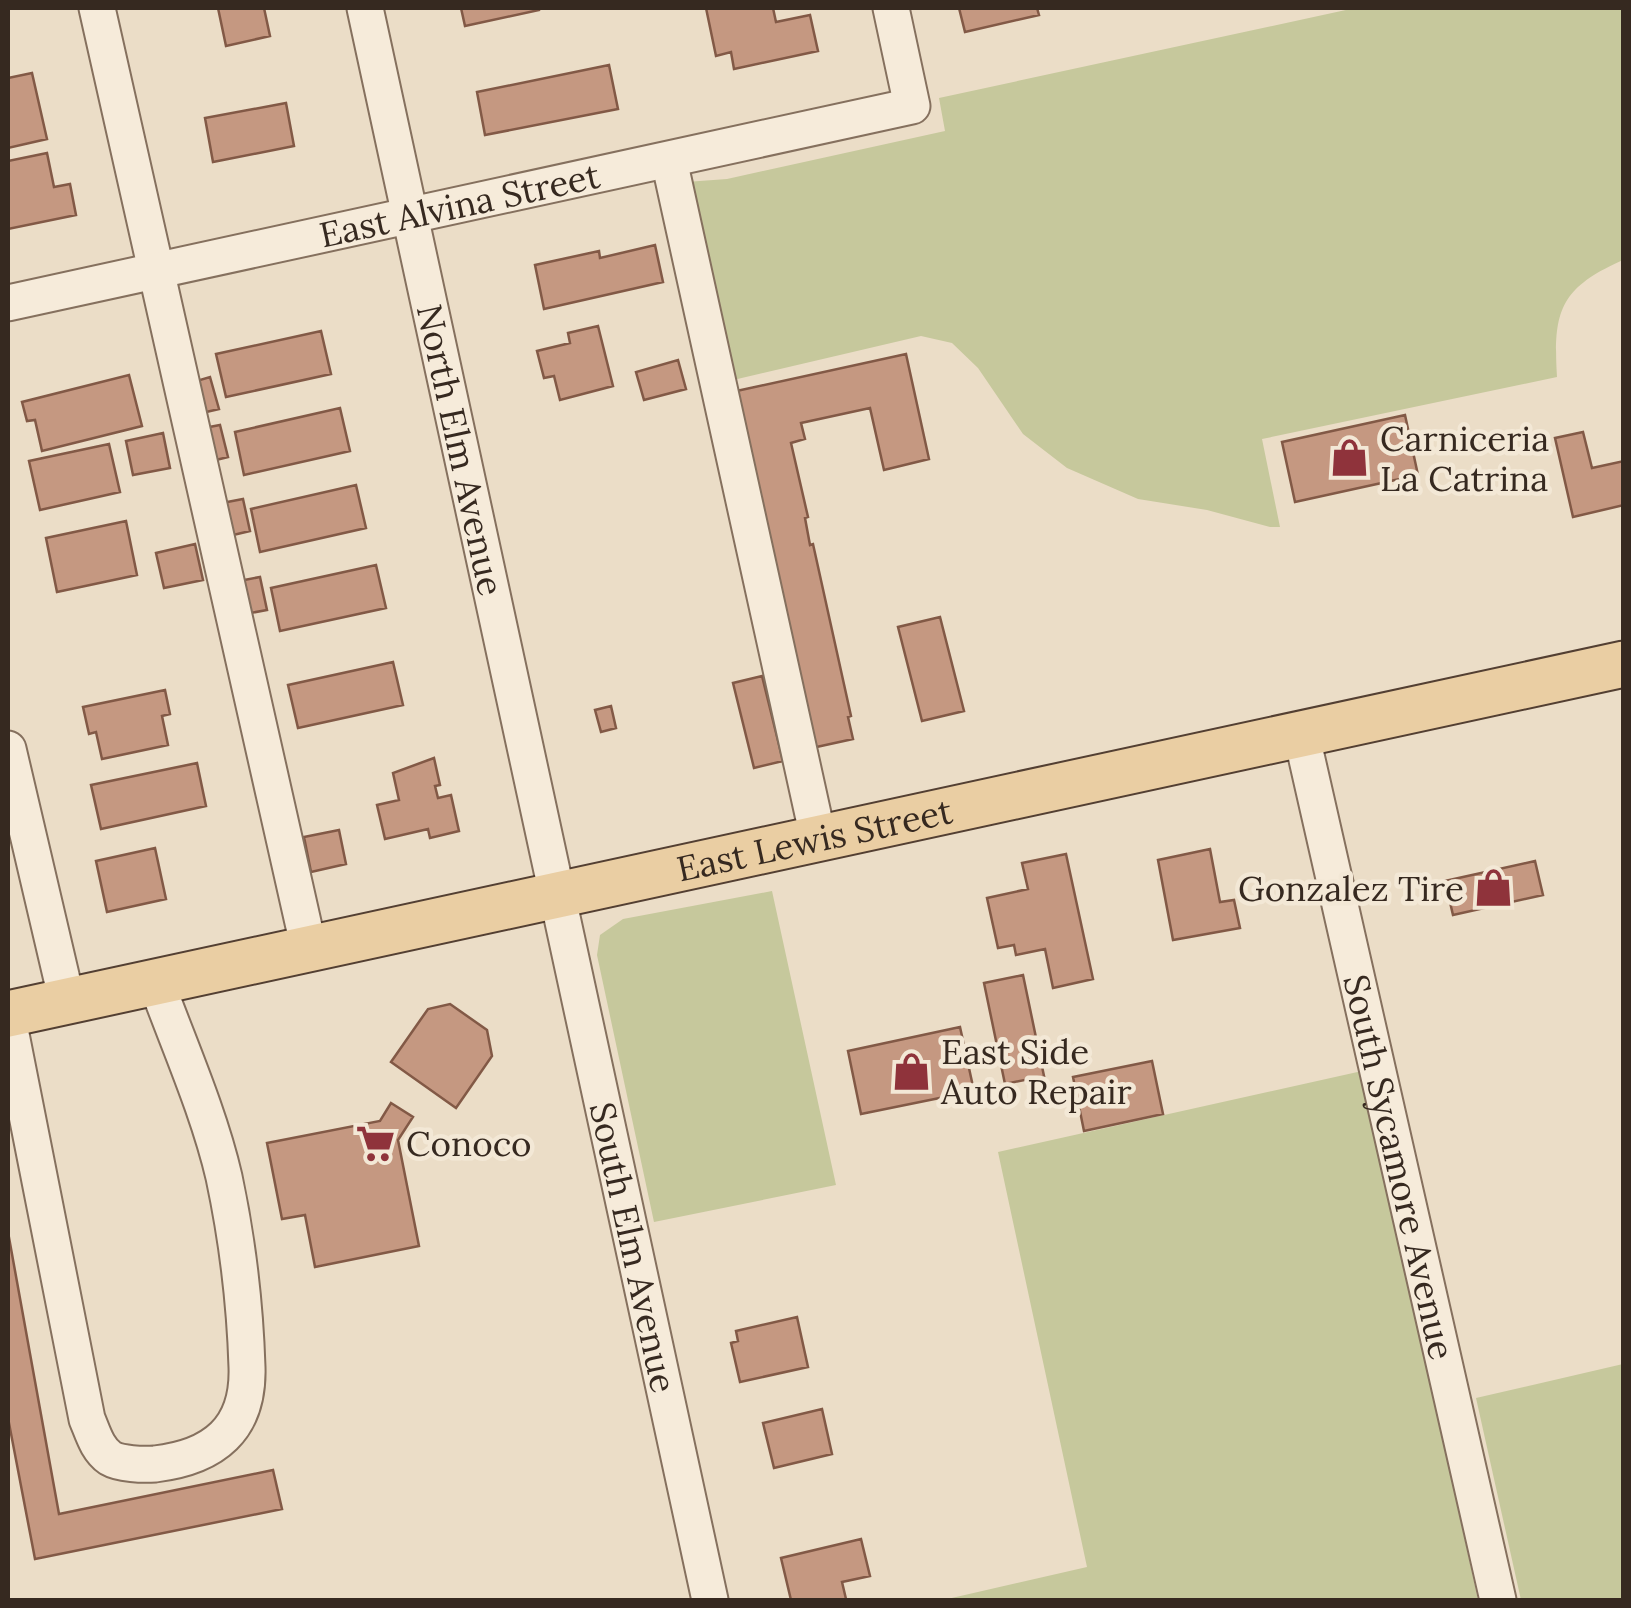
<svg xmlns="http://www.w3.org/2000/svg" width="1631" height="1608" font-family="Lora,serif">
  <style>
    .green { fill: #c6c89c }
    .building { fill: #c59881; stroke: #825946; stroke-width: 2.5 }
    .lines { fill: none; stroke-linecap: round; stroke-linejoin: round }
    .minor-casing { stroke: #85705e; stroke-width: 39 }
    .major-casing { stroke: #533f32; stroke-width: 49 }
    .minor { stroke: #f6ebda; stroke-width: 35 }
    .major { stroke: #eacea3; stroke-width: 45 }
    .labels { text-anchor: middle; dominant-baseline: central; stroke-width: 9; stroke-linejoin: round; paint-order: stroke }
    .street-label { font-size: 35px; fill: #362920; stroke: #f3e8d6 }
    .poi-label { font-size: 35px; fill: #362920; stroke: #f3e8d6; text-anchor: start }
  </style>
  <rect width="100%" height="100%" fill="#ebddc7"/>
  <path class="green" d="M1355,8H1623V260C1560,288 1553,311 1557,377L1262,439L1280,527H1270L1207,510L1138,499L1067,468L1023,434L978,368L952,343L921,336L729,381L686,182L727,179L945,131L939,98Z
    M772,891L836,1185L654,1222L597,955L600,935L623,919Z
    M1362,1071L1478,1600H943L1087,1567L998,1152Z
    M1623,1364V1600H1521L1476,1398Z"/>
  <path class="building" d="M218,8H264L270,36L226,46Z
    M461,8H539V10L465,26Z
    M706,8H773L776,22L810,15L818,51L734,69L731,52L716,56Z
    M959,8H1037L1039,15L965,32Z
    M609,65L618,109L485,135L477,92Z
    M32,73L47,139L8,148V78Z
    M286,103L294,146L213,162L205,118Z
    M47,153L54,187L70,184L76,215L8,229V161Z
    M655,245L663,282L544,309L535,265L599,251L600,258Z
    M598,326L613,386L560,400L554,376L544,378L537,351L570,343L568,333Z
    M321,331L331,374L226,397L216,354Z
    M906,354L929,459L884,470L870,408L801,423L805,439L791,443L808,517L805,518L810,545L813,544L851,716L848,717L853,739L812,748L732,392Z
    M678,360L686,389L644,400L636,372Z
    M129,375L142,426L42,451L35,420L27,421L22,402Z
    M210,377L219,409L202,413L193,382Z
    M340,408L350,451L244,475L235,432Z
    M1405,415L1418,475L1295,502L1282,442Z
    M220,425L228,457L212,461L204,428Z
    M1583,432L1592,468L1624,461V505L1573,517L1555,438Z
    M163,433L170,468L133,475L126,441Z
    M109,444L120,492L40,510L29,461Z
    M356,485L366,528L260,552L251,509Z
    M243,499L250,531L229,536L222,503Z
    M126,521L137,575L57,592L46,538Z
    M195,544L203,580L164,588L156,553Z
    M376,565L386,608L280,631L271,588Z
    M260,577L267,610L245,614L239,581Z
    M940,617L964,711L922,721L898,627Z
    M393,662L403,705L298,728L288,685Z
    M762,676L783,761L754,768L733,683Z
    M165,690L170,714L162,716L168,745L102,759L96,732L89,734L83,707Z
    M611,706L616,728L601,732L595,710Z
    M434,758L440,785L435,786L438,798L451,795L459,831L430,838L428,829L385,839L377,805L399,800L393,773Z
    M197,763L206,806L101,829L91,785Z
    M339,830L346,864L311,872L304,837Z
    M155,848L166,899L107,912L96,861Z
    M1210,849L1220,902L1234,900L1240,928L1173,940L1158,860Z
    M1066,854L1093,979L1053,988L1045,949L1016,955L1014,945L998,948L987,898L1028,889L1022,863Z
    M1535,861L1543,895L1453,915L1445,881Z
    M1023,975L1044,1076L1005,1084L984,983Z
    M450,1004L487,1030L492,1056L456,1108L391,1062L428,1009Z
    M960,1027L974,1091L861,1114L848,1051Z
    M1152,1061L1163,1114L1084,1131L1073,1077Z
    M391,1103L413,1117L398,1140L419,1246L315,1267L305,1215L282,1219L267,1143L380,1121Z
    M8,1232L59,1514L273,1470L282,1509L35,1559L8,1418Z
    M797,1317L808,1367L740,1382L731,1343L738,1341L736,1331Z
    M822,1409L832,1454L774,1468L763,1423Z
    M861,1539L870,1576L842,1582L846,1599L791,1600L781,1558Z"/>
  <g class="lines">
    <defs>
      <g id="minor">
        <path d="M97,8L309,949"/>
        <path id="s1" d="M365,8L710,1600"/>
        <path d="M669,160L818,837"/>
        <path id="s2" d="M8,303L912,106L891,8"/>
        <path id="s3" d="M1301,733L1498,1600"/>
        <path d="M8,749L67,1001"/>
        <path d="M8,1019L87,1419C93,1433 97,1449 110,1458C120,1464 143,1465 155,1464C214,1457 249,1429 247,1367C245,1304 237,1238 224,1177C209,1112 179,1045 156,982"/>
      </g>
      <g id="major">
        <path id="s4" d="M8,1014L1624,664"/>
      </g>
    </defs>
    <use href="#minor" class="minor-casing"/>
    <use href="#major" class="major-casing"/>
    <use href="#minor" class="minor"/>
    <use href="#major" class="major"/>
  </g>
  <defs>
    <symbol id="shop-bare" viewBox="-9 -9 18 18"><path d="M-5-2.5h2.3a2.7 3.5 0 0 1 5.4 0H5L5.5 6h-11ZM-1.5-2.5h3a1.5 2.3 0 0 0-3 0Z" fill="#8f333b" stroke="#f3e8d6" stroke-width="2.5" paint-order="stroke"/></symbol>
    <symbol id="supermarket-bare" viewBox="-9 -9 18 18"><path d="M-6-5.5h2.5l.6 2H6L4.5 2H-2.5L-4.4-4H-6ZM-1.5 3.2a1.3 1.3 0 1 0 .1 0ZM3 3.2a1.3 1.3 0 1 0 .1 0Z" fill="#8f333b" stroke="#f3e8d6" stroke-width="2.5" paint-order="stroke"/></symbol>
  </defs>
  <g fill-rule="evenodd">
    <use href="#shop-bare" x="1322" y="430" width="55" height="55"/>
    <use href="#shop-bare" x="1466" y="860" width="55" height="55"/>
    <use href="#shop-bare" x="884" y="1044" width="55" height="55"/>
    <use href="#supermarket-bare" x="348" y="1116" width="55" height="55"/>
  </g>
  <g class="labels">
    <g class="street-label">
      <text stroke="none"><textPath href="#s2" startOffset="462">East Alvina Street</textPath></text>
      <text stroke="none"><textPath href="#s1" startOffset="452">North Elm Avenue</textPath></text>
      <text stroke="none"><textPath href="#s4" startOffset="825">East Lewis Street</textPath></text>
      <text stroke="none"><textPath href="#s3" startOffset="445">South Sycamore Avenue</textPath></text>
      <text stroke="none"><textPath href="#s1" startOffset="1268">South Elm Avenue</textPath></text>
    </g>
    <g class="poi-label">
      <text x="1380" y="438">Carniceria<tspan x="1380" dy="40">La Catrina</tspan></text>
      <text x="1464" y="888" text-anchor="end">Gonzalez Tire</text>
      <text x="941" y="1051">East Side<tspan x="941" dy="40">Auto Repair</tspan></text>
      <text x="406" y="1143">Conoco</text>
    </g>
  </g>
  <rect width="1631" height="1608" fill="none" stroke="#362920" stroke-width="20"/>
</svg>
